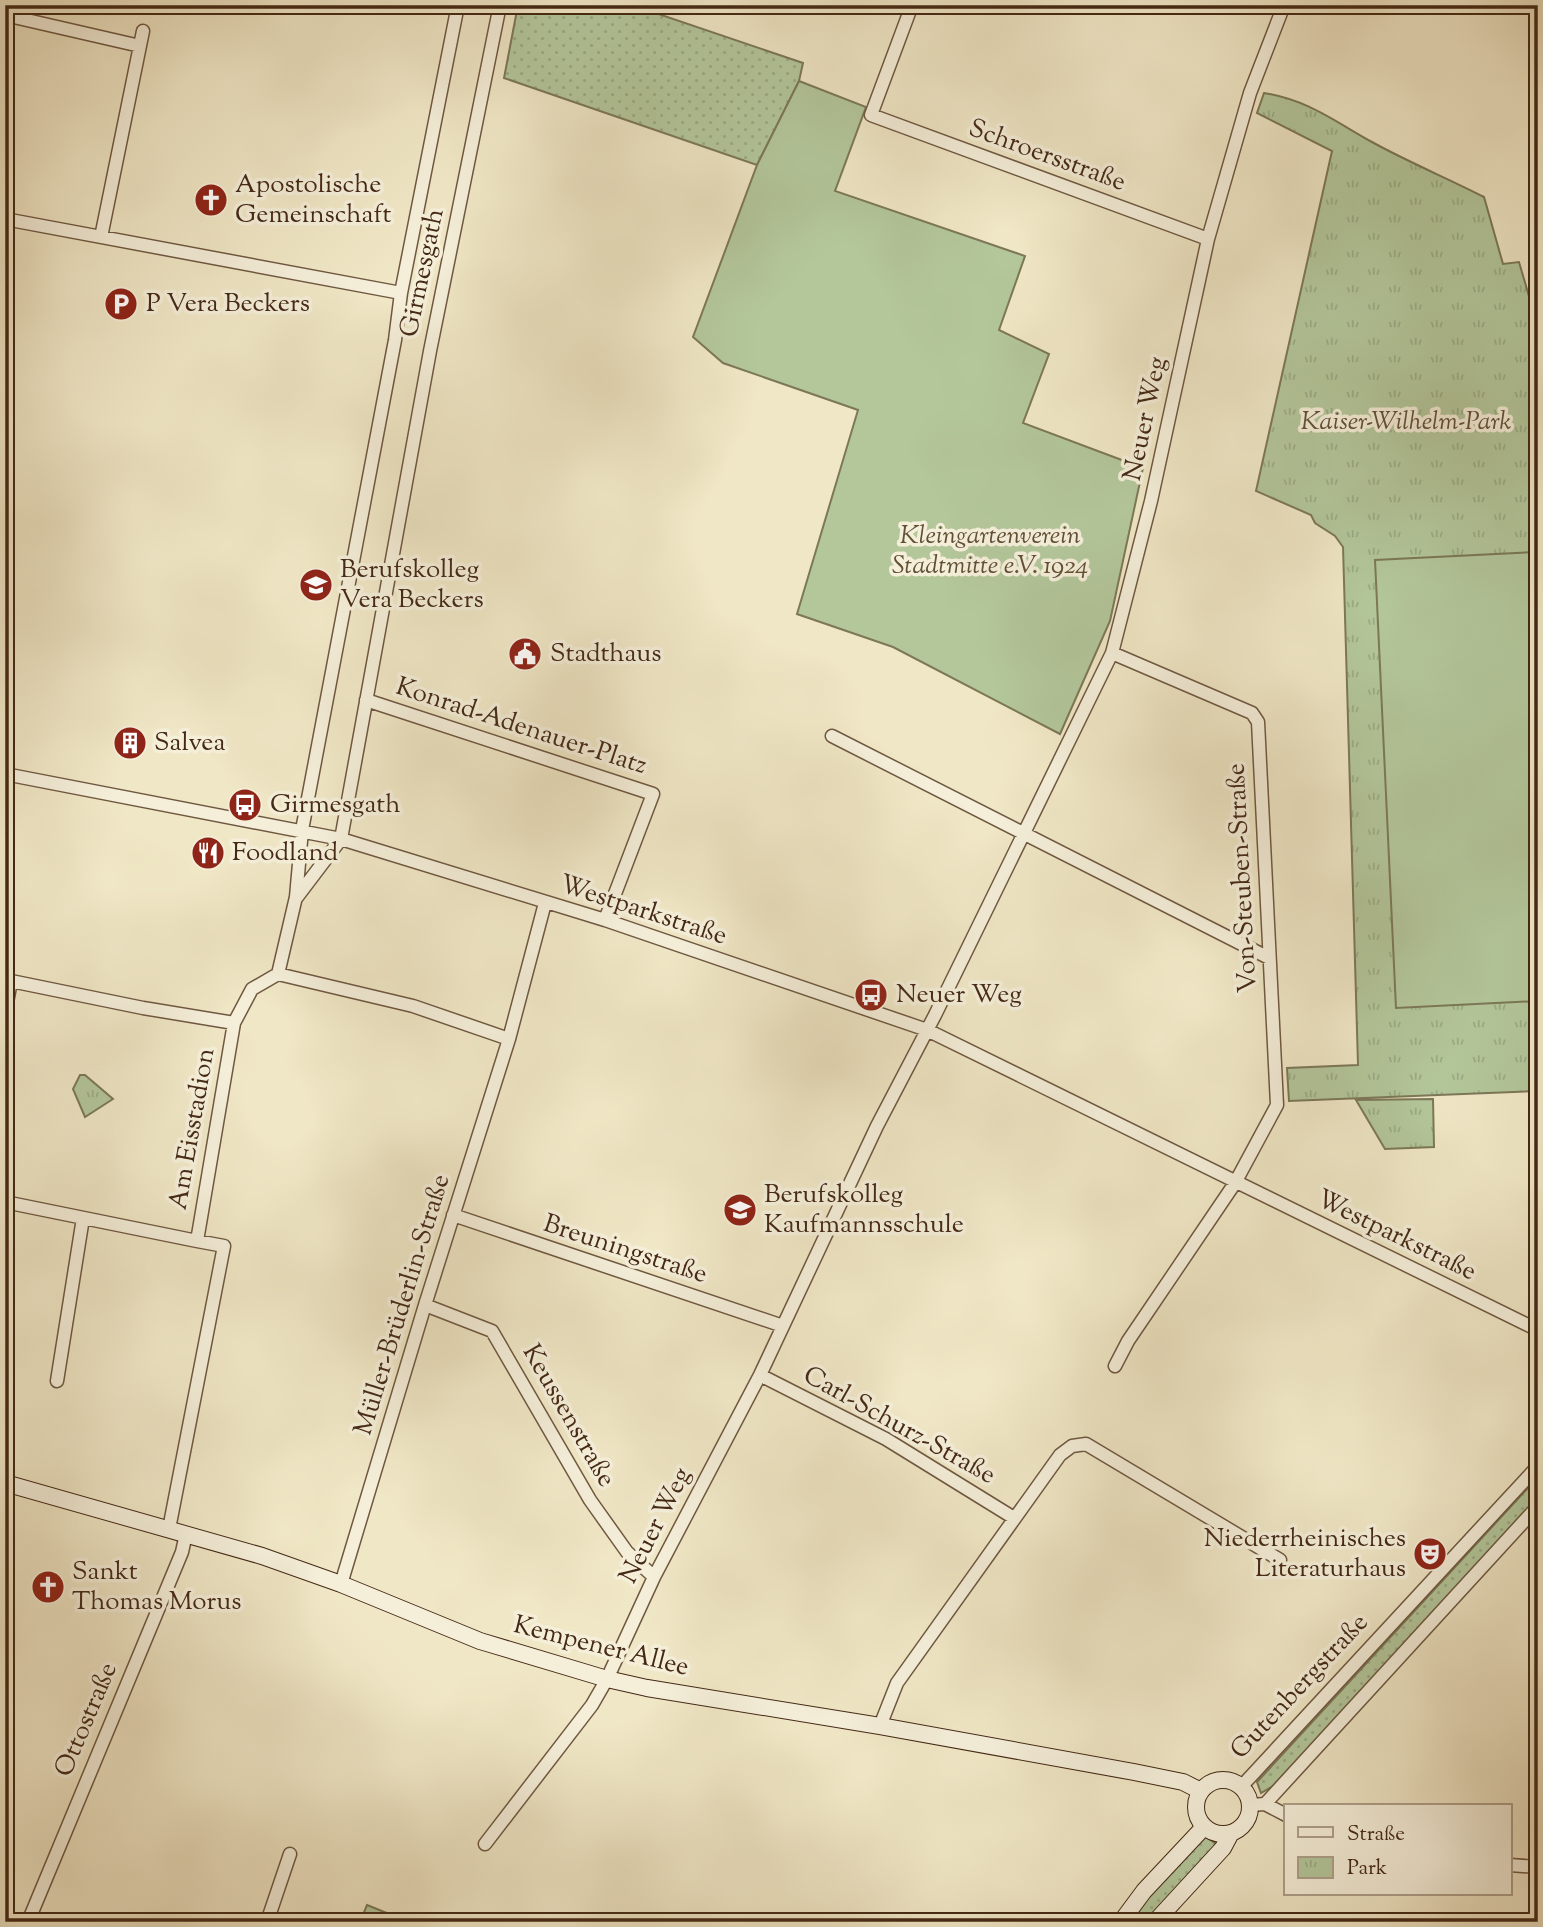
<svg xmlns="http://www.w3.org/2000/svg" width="1543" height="1927" font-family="'Sorts Mill Goudy',serif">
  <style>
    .grass { fill: url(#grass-dots); stroke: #7c7858; stroke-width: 2 }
    .park { fill: url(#park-tufts); stroke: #7c7858; stroke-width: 2 }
    .garden { fill: #b3c79b; stroke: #7c7858; stroke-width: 2 }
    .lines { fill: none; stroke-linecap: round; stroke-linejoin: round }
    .street-casing { stroke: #6f5841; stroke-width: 15 }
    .secondary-casing { stroke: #442915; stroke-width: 18 }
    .street { stroke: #f5efda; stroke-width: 12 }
    .secondary { stroke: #f5efda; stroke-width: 16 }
    .rail { stroke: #442915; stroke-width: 4.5; stroke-dasharray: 12 12; stroke-linecap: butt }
    .labels { text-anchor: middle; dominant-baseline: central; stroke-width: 7; stroke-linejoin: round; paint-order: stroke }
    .street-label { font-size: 26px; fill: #442915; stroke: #f5efda }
    .poi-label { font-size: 26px; fill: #442915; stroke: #f5efda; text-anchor: start }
    .park-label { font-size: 26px; font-style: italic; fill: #605036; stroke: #f5efda }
  </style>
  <defs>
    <pattern id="grass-dots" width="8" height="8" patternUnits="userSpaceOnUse" patternTransform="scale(1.75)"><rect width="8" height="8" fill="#b3c79b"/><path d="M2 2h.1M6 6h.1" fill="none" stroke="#9bab85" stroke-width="1.8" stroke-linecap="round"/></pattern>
    <pattern id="park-tufts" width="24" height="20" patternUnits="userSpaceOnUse" patternTransform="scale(1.75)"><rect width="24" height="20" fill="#b3c79b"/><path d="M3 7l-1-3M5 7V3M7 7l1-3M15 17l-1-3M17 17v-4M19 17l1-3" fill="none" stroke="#9bab85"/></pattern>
  </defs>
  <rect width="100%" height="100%" fill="#f0e7c6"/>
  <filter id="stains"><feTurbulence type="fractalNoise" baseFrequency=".00286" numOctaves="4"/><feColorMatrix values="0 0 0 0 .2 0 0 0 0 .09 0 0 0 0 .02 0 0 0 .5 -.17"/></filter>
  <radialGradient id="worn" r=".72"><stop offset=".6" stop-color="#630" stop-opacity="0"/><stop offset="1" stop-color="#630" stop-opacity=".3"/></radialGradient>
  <path class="grass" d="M518,5H632L803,63L799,81L757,165L504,78Z
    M1538,1477V1501L1273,1786L1261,1793L1257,1782Z
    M1204,1835L1216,1844L1185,1891L1157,1922H1126Z"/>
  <path class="park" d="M1264,93C1308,100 1334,121 1372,142C1408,162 1447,178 1484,197L1503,264L1519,262L1538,327V1091L1289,1101L1287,1068L1358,1065L1343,547L1335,536L1315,523L1311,515L1256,491L1332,151L1257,113Z
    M80,1075H85L113,1099L85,1117L73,1089Z
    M1433,1099L1434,1147L1385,1149L1356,1100Z"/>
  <path class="garden" d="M799,81L866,107L835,191L1025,256L999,330L1049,354L1023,423L1143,468L1110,621L1060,734L893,647L797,614L858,410L723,363L693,337L757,165Z
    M1535,552L1538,606V1001L1396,1008L1375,560Z
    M367,1905L409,1922H360Z"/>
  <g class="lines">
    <defs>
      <path id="street" d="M912,5L871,115L1208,239
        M5,15L140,46
        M5,219L401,293
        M101,237L143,31
        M1112,653L1252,713L1258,722L1277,1105L1235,1183L1128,1341L1115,1366
        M366,700L653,794L605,920
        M832,736L1269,958
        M5,774L341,839L605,920L927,1030L1538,1330
        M297,897L341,839L430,351L500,5
        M278,974L413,1006L509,1039
        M5,1013L11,981L143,1008L234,1023
        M5,1202L197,1241
        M453,1215L783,1326
        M425,1305L492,1331L590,1500L627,1552L654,1577
        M760,1375L886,1439L1014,1518
        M57,1381L83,1218
        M169,1529L224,1246L197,1241L234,1023L252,989L278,974L296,897L302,830L395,340L401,293L458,5
        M341,1584L425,1305L509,1039L545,903
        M880,1726L897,1683L1060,1455L1072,1446L1086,1444L1280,1560
        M1241,1787L1538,1466
        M1265,1804L1286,1815
        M1250,1805L1265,1804L1538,1506
        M485,1844L592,1705L607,1679L654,1577L760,1375L877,1126L935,1015L1112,653L1151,501L1208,239L1250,93L1284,5
        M1510,1865L1538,1867
        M28,1922L182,1552L186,1534
        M267,1922L290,1854
        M1537,1922L1538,1913"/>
      <path id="secondary" d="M5,1483L262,1556L341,1584L480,1641L607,1679L647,1688L880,1726L1134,1772L1183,1782L1201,1791
        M1196 1807a27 27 0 1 1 54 0a27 27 0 1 1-54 0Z
        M1121,1922L1144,1891L1204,1827
        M1155,1922L1223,1848L1231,1833"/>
    </defs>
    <use href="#street" class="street-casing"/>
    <use href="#secondary" class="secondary-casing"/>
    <use href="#street" class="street"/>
    <use href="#secondary" class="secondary"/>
    <path class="rail" d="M1529,5L1538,19"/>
  </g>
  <defs>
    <symbol id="church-disc" viewBox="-11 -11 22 22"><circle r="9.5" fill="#8f2418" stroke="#f5efda"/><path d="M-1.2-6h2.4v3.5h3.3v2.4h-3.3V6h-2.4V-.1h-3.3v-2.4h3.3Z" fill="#fff"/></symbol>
    <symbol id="parking-disc" viewBox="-11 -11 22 22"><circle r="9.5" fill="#8f2418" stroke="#f5efda"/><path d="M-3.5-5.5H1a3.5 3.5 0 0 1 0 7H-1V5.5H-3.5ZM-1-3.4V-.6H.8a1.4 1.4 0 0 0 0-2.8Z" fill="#fff"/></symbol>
    <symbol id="school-disc" viewBox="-11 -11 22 22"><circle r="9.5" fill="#8f2418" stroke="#f5efda"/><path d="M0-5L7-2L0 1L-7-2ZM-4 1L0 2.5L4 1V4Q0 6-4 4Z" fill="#fff"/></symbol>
    <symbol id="civic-disc" viewBox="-11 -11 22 22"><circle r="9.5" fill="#8f2418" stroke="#f5efda"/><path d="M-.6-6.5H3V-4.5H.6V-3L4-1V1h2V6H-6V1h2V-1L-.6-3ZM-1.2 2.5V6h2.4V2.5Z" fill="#fff"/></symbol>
    <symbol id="building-disc" viewBox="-11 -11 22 22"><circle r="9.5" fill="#8f2418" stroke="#f5efda"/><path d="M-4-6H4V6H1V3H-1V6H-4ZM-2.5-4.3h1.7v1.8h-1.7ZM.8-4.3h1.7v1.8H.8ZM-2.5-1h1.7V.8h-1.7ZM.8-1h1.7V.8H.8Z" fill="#fff"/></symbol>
    <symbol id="bus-disc" viewBox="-11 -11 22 22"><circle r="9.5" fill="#8f2418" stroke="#f5efda"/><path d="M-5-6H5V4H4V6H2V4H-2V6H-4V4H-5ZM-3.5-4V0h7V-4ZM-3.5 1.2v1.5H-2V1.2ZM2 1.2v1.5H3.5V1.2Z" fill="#fff"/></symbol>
    <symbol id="restaurant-disc" viewBox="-11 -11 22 22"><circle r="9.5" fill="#8f2418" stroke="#f5efda"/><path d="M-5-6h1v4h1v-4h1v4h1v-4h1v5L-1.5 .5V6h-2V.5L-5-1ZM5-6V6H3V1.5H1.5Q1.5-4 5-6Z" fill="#fff"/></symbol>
    <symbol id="theatre-disc" viewBox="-11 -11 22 22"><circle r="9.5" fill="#8f2418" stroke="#f5efda"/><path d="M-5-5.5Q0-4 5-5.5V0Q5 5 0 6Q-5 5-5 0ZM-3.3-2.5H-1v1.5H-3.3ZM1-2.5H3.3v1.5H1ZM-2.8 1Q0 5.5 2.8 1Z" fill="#fff"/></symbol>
  </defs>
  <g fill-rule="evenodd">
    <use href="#church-disc" x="192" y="181" width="38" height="38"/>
    <use href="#parking-disc" x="102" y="285" width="38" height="38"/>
    <use href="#school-disc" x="297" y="566" width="38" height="38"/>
    <use href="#civic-disc" x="506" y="635" width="38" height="38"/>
    <use href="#building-disc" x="111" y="724" width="38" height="38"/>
    <use href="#bus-disc" x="226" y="786" width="38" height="38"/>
    <use href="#restaurant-disc" x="189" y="834" width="38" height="38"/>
    <use href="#bus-disc" x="852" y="976" width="38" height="38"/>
    <use href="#school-disc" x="721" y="1191" width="38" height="38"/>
    <use href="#theatre-disc" x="1411" y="1535" width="38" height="38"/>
    <use href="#church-disc" x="29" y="1568" width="38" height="38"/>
  </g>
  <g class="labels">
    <g class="street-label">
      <text transform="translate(1047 156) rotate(20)">Schroersstraße</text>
      <text transform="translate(423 273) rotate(-78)">Girmesgath</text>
      <text transform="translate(1146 419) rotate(-78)">Neuer Weg</text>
      <text transform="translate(521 727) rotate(18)">Konrad-Adenauer-Platz</text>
      <text transform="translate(1243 878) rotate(-93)">Von-Steuben-Straße</text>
      <text transform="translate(643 911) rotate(18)">Westparkstraße</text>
      <text transform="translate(193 1129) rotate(-80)">Am Eisstadion</text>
      <text transform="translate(1396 1236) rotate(26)">Westparkstraße</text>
      <text transform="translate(625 1250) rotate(18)">Breuningstraße</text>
      <text transform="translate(403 1305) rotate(-73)">Müller-Brüderlin-Straße</text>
      <text transform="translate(568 1416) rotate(60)">Keussenstraße</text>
      <text transform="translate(899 1426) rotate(29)">Carl-Schurz-Straße</text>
      <text transform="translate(656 1526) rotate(-63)">Neuer Weg</text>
      <text transform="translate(601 1647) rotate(14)">Kempener Allee</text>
      <text transform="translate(1300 1687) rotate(-47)">Gutenbergstraße</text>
      <text transform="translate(87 1720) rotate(-67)">Ottostraße</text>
    </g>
    <g class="poi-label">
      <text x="235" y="185">Apostolische<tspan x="235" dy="30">Gemeinschaft</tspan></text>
      <text x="146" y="304">P Vera Beckers</text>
      <text x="340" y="570">Berufskolleg<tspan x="340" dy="30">Vera Beckers</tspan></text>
      <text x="550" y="654">Stadthaus</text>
      <text x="154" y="743">Salvea</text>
      <text x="270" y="805">Girmesgath</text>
      <text x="232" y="853">Foodland</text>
      <text x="896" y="995">Neuer Weg</text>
      <text x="764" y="1195">Berufskolleg<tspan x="764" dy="30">Kaufmannsschule</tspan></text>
      <text x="1406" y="1539" text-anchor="end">Niederrheinisches<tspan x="1406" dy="30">Literaturhaus</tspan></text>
      <text x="72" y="1572">Sankt<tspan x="72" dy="30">Thomas Morus</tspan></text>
    </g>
    <g class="park-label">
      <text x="1406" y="422">Kaiser-Wilhelm-Park</text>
      <text x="990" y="536">Kleingartenverein<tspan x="990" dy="30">Stadtmitte e.V. 1924</tspan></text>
    </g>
  </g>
  <rect width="1543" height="1927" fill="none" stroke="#f0e7c6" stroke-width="28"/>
  <rect x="7" y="7" width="1529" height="1913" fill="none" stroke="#442915" stroke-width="3.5"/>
  <rect x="14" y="14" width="1515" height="1899" fill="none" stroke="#442915" stroke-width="2"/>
  <rect x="1284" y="1804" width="228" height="91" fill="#f5efda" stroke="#aea08b" stroke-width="2"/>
  <rect x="1298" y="1827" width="35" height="10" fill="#f5efda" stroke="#aea08b" stroke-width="2"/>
  <text x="1347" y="1840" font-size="21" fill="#442915">Straße</text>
  <rect x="1298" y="1857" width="35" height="21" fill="url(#park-tufts)" stroke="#aea08b" stroke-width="2"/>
  <text x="1347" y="1874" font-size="21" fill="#442915">Park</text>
  <rect width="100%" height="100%" filter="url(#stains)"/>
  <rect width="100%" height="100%" fill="url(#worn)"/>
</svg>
